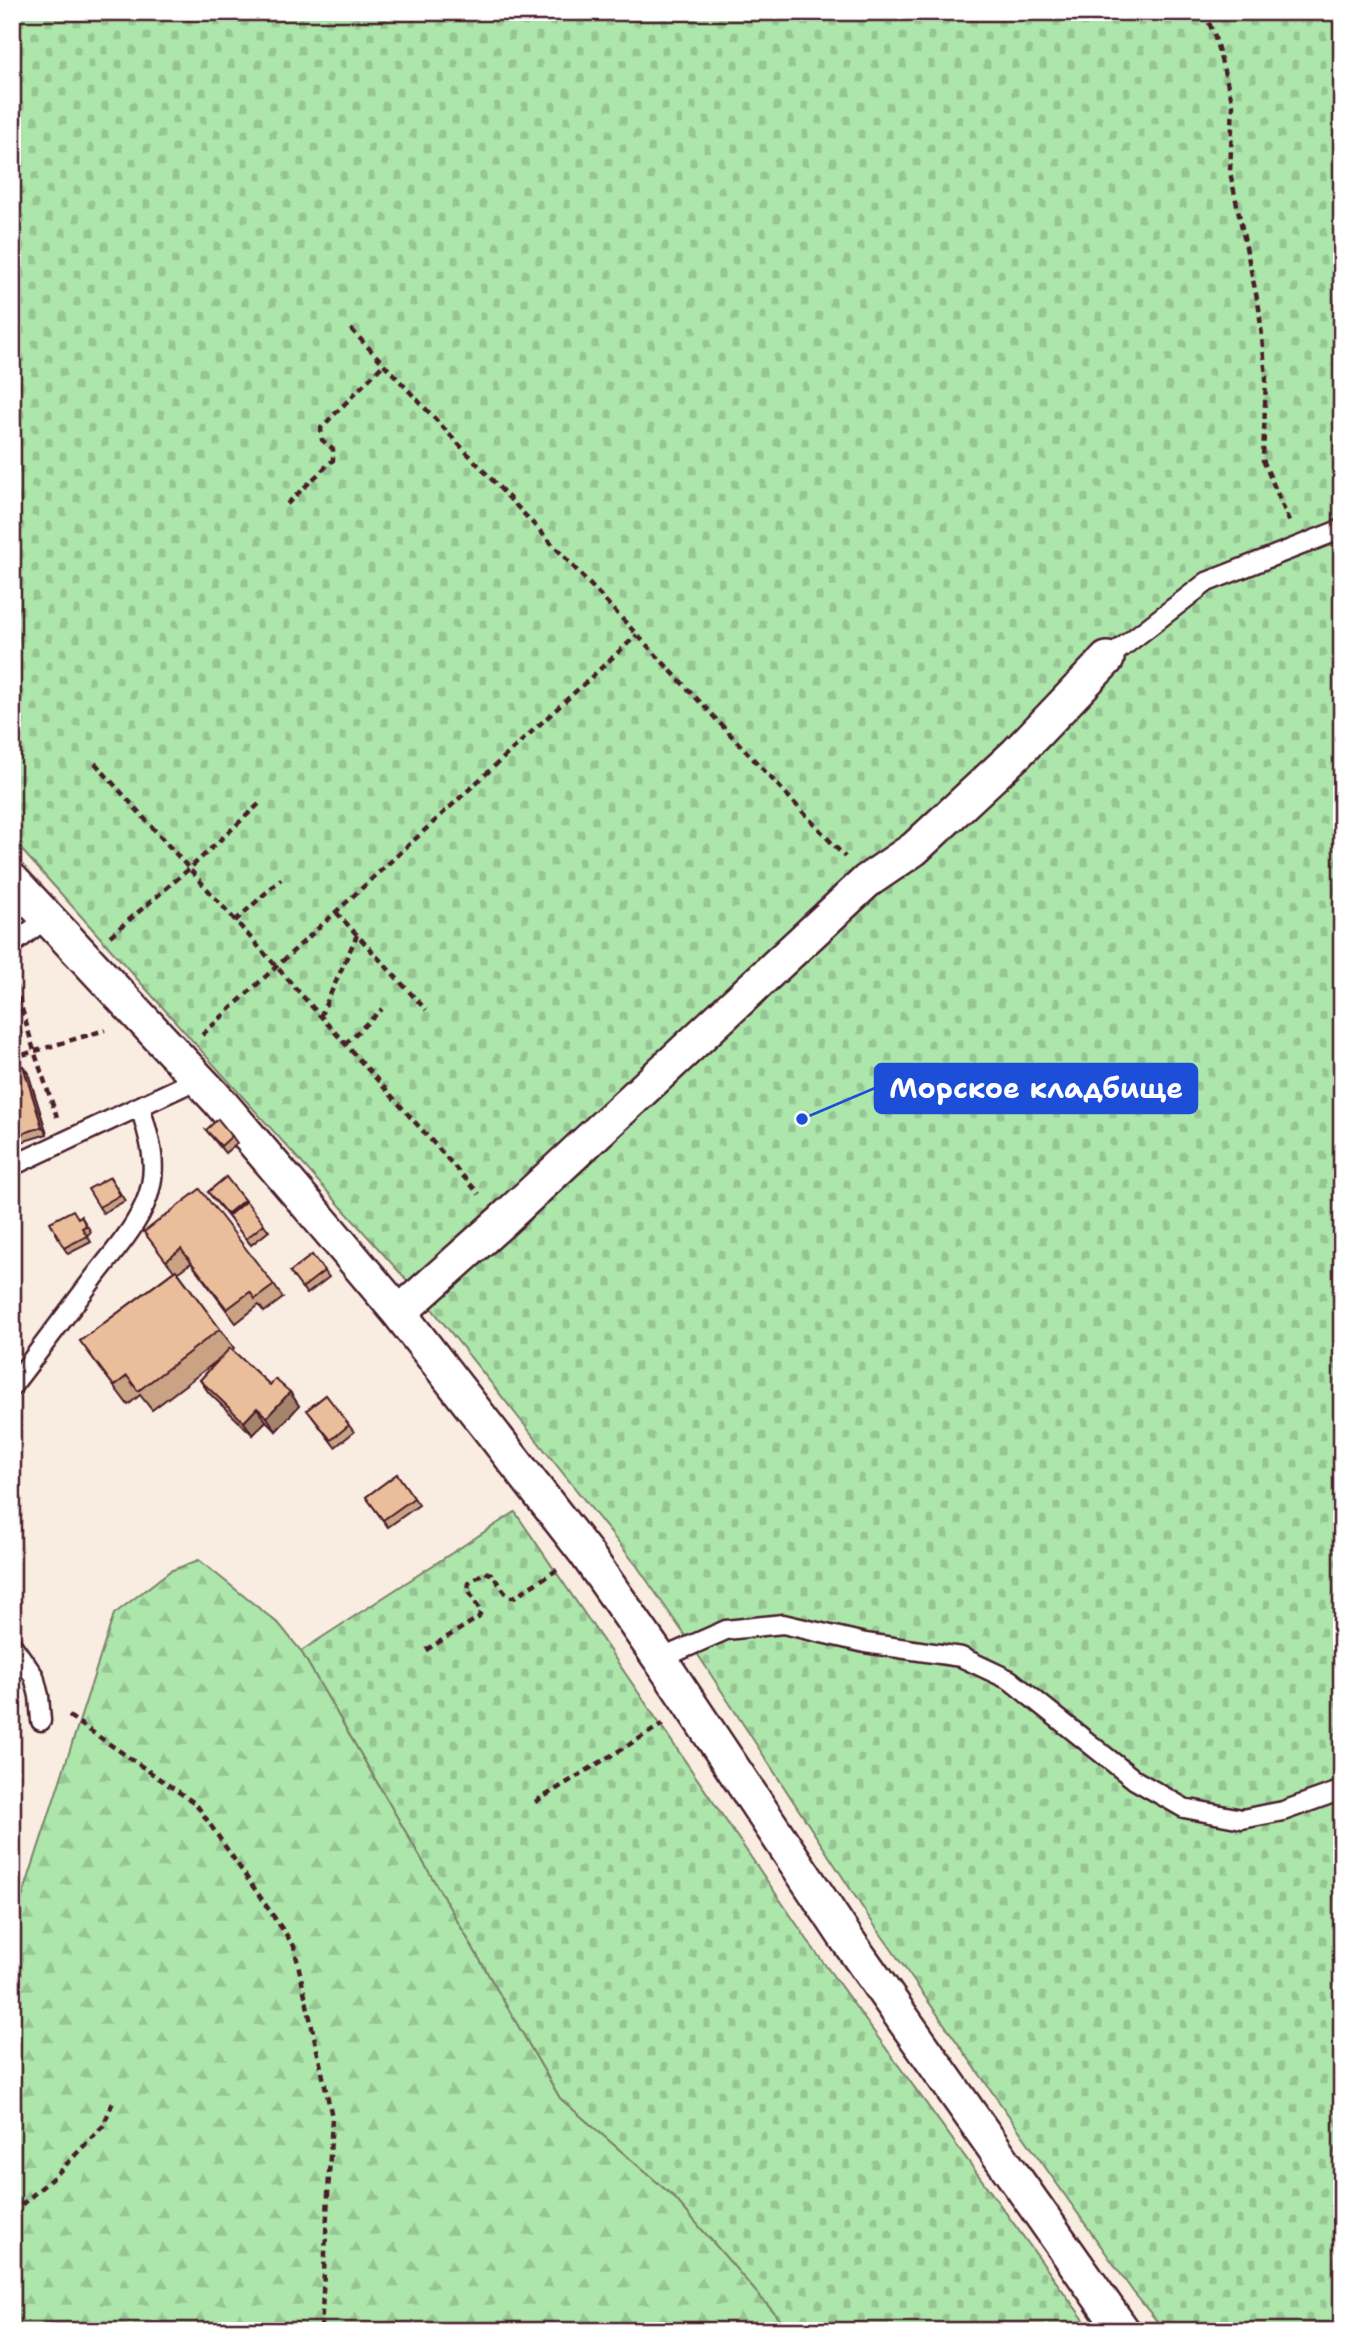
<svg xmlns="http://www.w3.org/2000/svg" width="1354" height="2343" font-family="'Shantell Sans',sans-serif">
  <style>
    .forest { fill: url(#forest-firs); stroke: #7b826b; stroke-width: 2 }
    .cemetery { fill: url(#cemetery-stones); stroke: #7b826b; stroke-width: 2 }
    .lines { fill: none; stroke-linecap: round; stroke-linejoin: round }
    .service-casing { stroke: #4a1f2b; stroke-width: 23 }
    .minor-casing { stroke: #4a1f2b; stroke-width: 38 }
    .path { stroke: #4a1f2b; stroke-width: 4.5; stroke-dasharray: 7 5; stroke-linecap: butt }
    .service { stroke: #fff; stroke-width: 18 }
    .minor { stroke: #fff; stroke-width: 33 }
    .wall { fill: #caa385; stroke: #4a1f2b; stroke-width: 2 }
    .shaded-wall { fill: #a4856c; stroke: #4a1f2b; stroke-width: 2 }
    .building { fill: #ebbe9b; stroke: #4a1f2b; stroke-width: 2 }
    .leader { fill: none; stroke: #1d4ed8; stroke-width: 2.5 }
    .callout-dot { fill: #1d4ed8; stroke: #fff; stroke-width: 2.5 }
    .callout { fill: #1d4ed8; stroke: #1d4ed8; stroke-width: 2.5 }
    .callout-label { font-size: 28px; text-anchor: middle; font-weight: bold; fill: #fff }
  </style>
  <defs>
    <pattern id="forest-firs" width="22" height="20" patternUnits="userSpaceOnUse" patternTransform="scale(1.75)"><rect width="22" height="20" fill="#ace6ab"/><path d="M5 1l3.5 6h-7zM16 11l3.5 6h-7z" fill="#96c593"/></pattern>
    <pattern id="cemetery-stones" width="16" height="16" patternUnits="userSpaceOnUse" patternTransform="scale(1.75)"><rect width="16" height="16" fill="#ace6ab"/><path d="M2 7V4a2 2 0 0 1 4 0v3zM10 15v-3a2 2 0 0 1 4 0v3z" fill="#96c593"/></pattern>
  </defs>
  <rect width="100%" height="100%" fill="#f9ece1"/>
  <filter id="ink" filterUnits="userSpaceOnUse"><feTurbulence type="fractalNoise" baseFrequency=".0143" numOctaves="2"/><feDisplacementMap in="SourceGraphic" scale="14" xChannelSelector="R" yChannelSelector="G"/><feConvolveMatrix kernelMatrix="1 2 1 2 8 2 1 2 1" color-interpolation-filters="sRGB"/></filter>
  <g filter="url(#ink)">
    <path class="forest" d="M199,1560L280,1625L301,1651L560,2098L673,2196L790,2331H12V1929L114,1614L170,1571Z"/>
    <path class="cemetery" d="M12,12H1342V2331H1165L1134,2293L868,1916L691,1644L637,1566L428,1304L12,839Z
      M515,1512L815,1951L1092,2331H790L673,2196L560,2098L301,1651Z"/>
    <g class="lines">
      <defs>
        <path id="service" d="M1107,659L1207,582L1342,529
          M12,945L48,917
          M12,1166L198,1079
          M12,1386C39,1351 66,1315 93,1279C114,1251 144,1220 151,1185C157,1157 147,1132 140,1106
          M12,1645L34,1676L39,1696L41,1721
          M660,1659L726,1630L783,1624L865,1643L961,1657L1010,1680L1135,1780L1184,1808L1242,1819L1283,1811L1342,1790"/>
        <path id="minor" d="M12,880L218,1100L329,1230L399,1313L585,1552L660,1659L846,1938L1123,2331
          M399,1313L502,1221L867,881L914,849L1017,753L1107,659"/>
      </defs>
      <use href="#service" class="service-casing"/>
      <use href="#minor" class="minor-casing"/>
      <path class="path" d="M1204,12L1214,34L1233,104L1230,172L1259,308L1266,377L1263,460L1290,523
        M351,329L845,857
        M287,504L333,460V449L322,440L321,428L384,364
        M95,763L479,1194
        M336,912L426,1010
        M235,921L281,879
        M110,936L189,869L260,803
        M12,974L34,1051L57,1117
        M320,1017L357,935
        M202,1035L637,635
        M345,1044L382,1009
        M12,1058L105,1030
        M426,1650L478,1618L481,1612L468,1589L469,1583L485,1572L491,1574L509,1597H514L557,1570
        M69,1716L196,1804L294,1946L332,2117L321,2331
        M535,1802L663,1724
        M12,2213L56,2175L103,2126L113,2102"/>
      <use href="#service" class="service"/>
      <use href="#minor" class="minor"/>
    </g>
    <path class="wall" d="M12,1007L17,1014L22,1037L12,1039Z
      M23,1066L28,1073L47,1134L12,1145V1069Z
      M206,1130L232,1136L237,1143L225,1153Z
      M110,1177L125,1201L103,1213L99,1207Z
      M226,1177L269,1231L251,1245L208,1192Z
      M81,1216L91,1232L87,1235L91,1242L68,1254L64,1248L78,1218Z
      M144,1232L274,1285L283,1298L264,1312L259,1305L236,1323L191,1263L178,1272L234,1348L232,1350L270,1385L290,1392L299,1406L276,1431L266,1421L253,1435L209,1393L200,1380L218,1360L152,1410L140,1395L128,1405L80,1341L174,1271Z
      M312,1255L329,1277L307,1294L290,1272Z
      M326,1395L354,1432L335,1447L307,1410Z
      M397,1474L419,1505L388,1527L366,1497Z"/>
    <path class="shaded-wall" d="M12,1007L17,1014L22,1037L17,1030Z
      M23,1066L28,1073L47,1134L42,1127Z
      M290,1392L299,1406L276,1431L267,1417Z
      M257,1408L266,1421L253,1435L244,1422Z"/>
    <path class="building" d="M12,1007L17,1030L12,1031Z
      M23,1066L42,1127L12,1137V1069Z
      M218,1119L232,1136L221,1146L206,1130Z
      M110,1177L120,1195L99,1207L88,1189Z
      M226,1177L244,1200L227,1214L208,1192Z
      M200,1189L274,1285L255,1299L250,1292L227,1309L181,1249L166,1261L144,1232Z
      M246,1201L264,1224L246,1239L228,1216Z
      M73,1210L78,1218L81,1216L86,1226L82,1228L87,1236L64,1248L50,1222Z
      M312,1255L324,1271L302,1288L290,1272Z
      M176,1270L220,1329L138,1391L127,1376L114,1386L80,1341Z
      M230,1348L270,1385L275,1379L290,1392L267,1417L257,1408L244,1422L200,1380Z
      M326,1395L349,1425L331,1440L307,1410Z
      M397,1474L414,1498L383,1520L366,1497Z"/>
  </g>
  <path class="leader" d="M802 1119L875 1088"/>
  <circle class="callout-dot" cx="802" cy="1119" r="7"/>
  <rect class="callout" x="875" y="1064" width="322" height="49" rx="7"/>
  <g class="callout-label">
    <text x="1036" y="1098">Морское кладбище</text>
  </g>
  <rect width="1354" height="2343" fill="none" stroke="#fff" stroke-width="42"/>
  <rect x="21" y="21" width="1312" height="2301" fill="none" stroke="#4a1f2b" stroke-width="2.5" filter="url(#ink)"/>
</svg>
